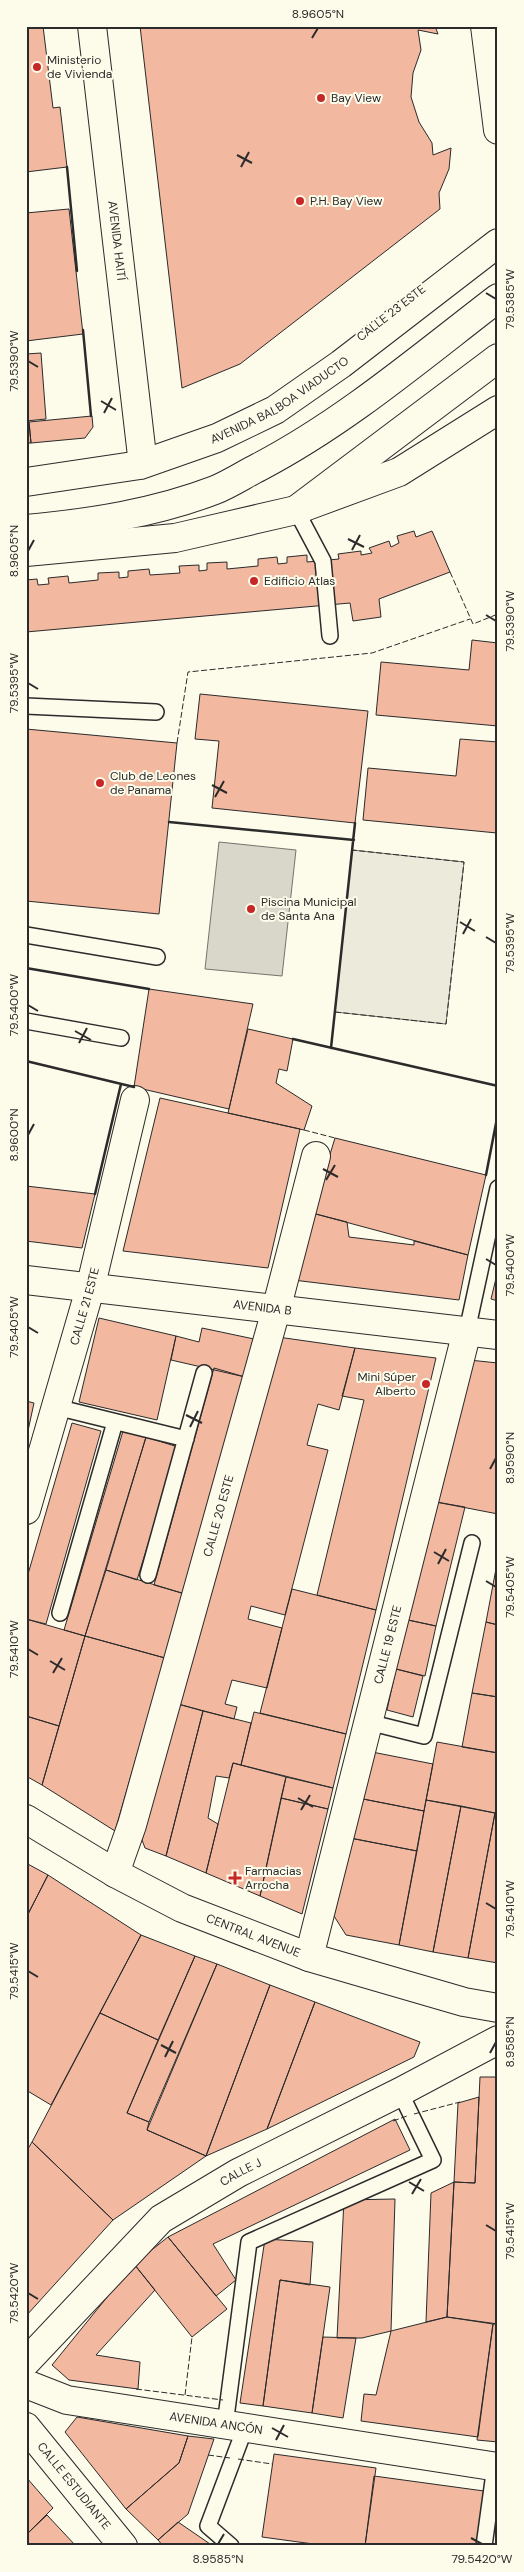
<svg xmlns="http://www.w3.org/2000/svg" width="524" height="2572" font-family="'DM Sans',sans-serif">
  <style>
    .green { fill: #ecebdb; stroke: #74746e }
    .water { fill: #d8d7c9; stroke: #74746e }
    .building { fill: #f2b8a0; stroke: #2b2b2b }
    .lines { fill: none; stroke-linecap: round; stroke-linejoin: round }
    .lane-casing { stroke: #2b2b2b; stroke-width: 18 }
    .street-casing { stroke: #2b2b2b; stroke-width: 30 }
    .secondary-casing { stroke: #2b2b2b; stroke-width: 30 }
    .highway-casing { stroke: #2b2b2b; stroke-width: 30 }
    .lane { stroke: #fdfbea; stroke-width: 15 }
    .street { stroke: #fdfbea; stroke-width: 28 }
    .secondary { stroke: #fdfbea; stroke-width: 28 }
    .highway { stroke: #fdfbea; stroke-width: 28 }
    .fence { stroke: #2b2b2b; stroke-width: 1; stroke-dasharray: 6 2.5; stroke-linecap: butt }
    .wall { stroke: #2b2b2b; stroke-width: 2.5 }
    .ticks { fill: none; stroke: #2b2b2b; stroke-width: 2 }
    .poi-dot { fill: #c62828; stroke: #fdfbea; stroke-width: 2 }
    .labels { text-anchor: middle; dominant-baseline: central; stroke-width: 4; stroke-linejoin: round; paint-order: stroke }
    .poi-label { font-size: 12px; fill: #2b2b2b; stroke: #fdfbea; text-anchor: start }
    .street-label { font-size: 12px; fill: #2b2b2b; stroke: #fdfbea }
    .neatline { fill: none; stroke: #2b2b2b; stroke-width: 2 }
    .ticks-label { font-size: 12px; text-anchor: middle; fill: #2b2b2b }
  </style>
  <rect width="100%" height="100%" fill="#fdfbea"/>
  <path class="green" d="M352,850L464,862L446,1024L335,1012Z"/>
  <path class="water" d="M219,842L296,850L282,976L205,969Z"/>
  <path class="building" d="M26,26H43L53,108L60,107L67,167L26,172Z
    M140,26H435L438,34L418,30L421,50L413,73L411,97L419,122L432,143L433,155L451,148L449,169L439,193L440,209L240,364L182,388Z
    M69,209L83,334L26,341V213Z
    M41,353L46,419L26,421V354Z
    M92,416L93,427L85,438L31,443L29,422Z
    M26,422H29L31,443H26Z
    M414,531L416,537L432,531L450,572L379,599L381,617L353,621L350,603L26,632V580L37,579L38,585L49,584L48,578L68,576L69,583L98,580V573L119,572V578L128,577V571L149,569L150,575L180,573L179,566L199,565V571L207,570V563L227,562V569L258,566V559L277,557L278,564L287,563V557L307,555V562L339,559L338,554L361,551V555L372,553L369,548L389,541L391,547L399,543L397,536Z
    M472,640L498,643V726L376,715L381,662L469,670Z
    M200,694L368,711L355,823L212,808L219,741L195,739Z
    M26,729L177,743L159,914L26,901Z
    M460,739L498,742L497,833L363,820L368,768L456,776Z
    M149,989L253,1004L229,1109L134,1087Z
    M248,1029L293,1039L287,1071L279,1069L276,1083L312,1106L304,1130L228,1113Z
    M160,1098L300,1129L268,1268L123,1251Z
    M335,1138L486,1175L468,1255L312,1213Z
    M26,1186L95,1194L82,1248L26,1241Z
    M312,1213L347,1222L349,1237L414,1245V1241L468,1255L459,1300L293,1280Z
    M498,1270V1301L491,1299Z
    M99,1318L176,1336L157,1420L79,1402Z
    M202,1328L254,1339L245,1377L171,1360L176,1336L199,1342Z
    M278,1337L355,1348L339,1410L318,1404L307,1445L328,1450L285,1615L251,1606L248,1619L282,1628L267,1688L232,1680L225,1704L237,1707L234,1719L178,1704Z
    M355,1348L436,1358L376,1610L317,1595L364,1400L342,1396Z
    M469,1360L498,1363V1514L436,1502Z
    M214,1368L245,1377L185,1594L154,1585Z
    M26,1401L34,1403L26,1440Z
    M72,1423L101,1431L46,1624L26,1619V1581Z
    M123,1431L146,1437L85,1636L64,1630Z
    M146,1437L178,1447L137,1580L106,1570Z
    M436,1502L465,1507L436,1626L408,1620Z
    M498,1558V1625L486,1622Z
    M106,1570L185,1594L165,1658L85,1636Z
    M292,1589L376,1610L346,1734L260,1713Z
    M26,1619L85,1636L59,1726L26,1716Z
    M408,1620L436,1626L425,1676L396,1669Z
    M486,1622L498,1625V1697L472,1693Z
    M85,1636L165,1658L115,1831L42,1785Z
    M396,1669L423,1676L413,1717L387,1710Z
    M472,1693L498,1697V1753L462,1747Z
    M178,1704L203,1711L166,1856L145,1848L142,1840Z
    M203,1711L251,1723L241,1765L233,1763L229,1778L216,1776L208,1818L218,1824L206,1873L166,1856Z
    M254,1712L346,1734L333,1788L241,1765Z
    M26,1716L59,1726L42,1785L26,1776Z
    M437,1742L498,1753V1963L468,1958L495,1813L426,1800Z
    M367,1751L433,1764L424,1811L358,1798Z
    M233,1763L286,1777L260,1896L206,1873Z
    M286,1777L333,1788L328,1809L281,1798Z
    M281,1798L328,1809L302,1914L260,1896Z
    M358,1798L424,1811L417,1851L350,1838Z
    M426,1800L461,1806L433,1952L399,1945Z
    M461,1806L495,1813L468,1958L433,1952Z
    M350,1838L417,1851L399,1945L346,1935L334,1916Z
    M26,1863L48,1875L26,1918Z
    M48,1875L141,1935L51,2105L26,2090V1918Z
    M141,1935L195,1956L158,2040L100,2013Z
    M195,1956L217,1964L149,2122L127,2113Z
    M217,1964L270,1985L206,2156L147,2130Z
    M270,1985L315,2002L267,2129L206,2156Z
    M315,2002L420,2042L414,2057L267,2129Z
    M100,2013L158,2040L127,2113L149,2122L147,2130L206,2156L113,2220L32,2142Z
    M480,2077H498V2324L447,2317L454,2182L475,2183Z
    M479,2097L475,2183L454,2182L458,2103Z
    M395,2119L410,2150L213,2244L236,2280L216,2296L168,2237Z
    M32,2142L113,2220L26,2316V2152Z
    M454,2182L447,2317L426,2322L431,2193Z
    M395,2199L391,2331L362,2338H337L344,2200Z
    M168,2237L227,2309L192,2337L134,2264Z
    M265,2239L313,2242L310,2285L280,2280L263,2406L240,2403Z
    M134,2264L155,2290L96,2355L140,2362L138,2389L69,2380L52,2365Z
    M280,2280L330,2287L312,2413L263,2406Z
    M447,2317L493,2324L478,2437L361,2421L364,2394L376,2395L391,2331Z
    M493,2324H498V2442L477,2440Z
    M323,2337L356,2338L343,2418L312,2413Z
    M77,2417L188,2436L179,2463L126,2509L65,2432Z
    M188,2436L214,2439L188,2514L158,2540L126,2509L179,2463Z
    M274,2454L376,2468L365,2546H328L262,2537Z
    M374,2476L484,2491L477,2546H365Z
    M26,2477L53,2508L26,2535Z
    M47,2515L76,2546H26V2535Z
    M178,2522L213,2546H163L158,2540Z"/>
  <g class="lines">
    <defs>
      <path id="lane" d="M296,510L323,561L330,636
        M26,706L156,712
        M26,935L157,957
        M26,1021L121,1038
        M467,1331L498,1188
        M56,1407L186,1439
        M148,1575L204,1373
        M60,1613L115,1422
        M368,1722L424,1736L472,1543
        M225,2425L249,2242L433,2160L400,2092
        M231,2546L208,2526L245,2428
        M484,2546L495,2466"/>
      <g id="street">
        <path id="s1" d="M92,26L142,456"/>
        <path d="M485,26L498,130"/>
        <path id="s2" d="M26,1510L90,1289L135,1100"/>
        <path id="s3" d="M26,1819L115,1873L182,1908L309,1957L464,2002L498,2008"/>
        <path id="s4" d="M115,1873L132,1825L276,1310L316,1156"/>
        <path id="s5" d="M309,1957L467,1331"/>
        <path id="s6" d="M26,2362L161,2219L238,2173L400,2092L498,2040"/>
        <path id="s7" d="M26,2384L67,2400L498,2467"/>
        <path id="s8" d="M26,2427L123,2546"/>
      </g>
      <g id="secondary">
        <path d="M26,552L175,538L296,510L399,472L498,410"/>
        <path id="s9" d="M26,1280L498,1335"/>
      </g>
      <g id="highway">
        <path id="s10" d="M26,482L140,465L217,438L275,410L341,364L498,243"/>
        <path d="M296,510L498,358"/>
        <path d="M26,529C90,523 155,513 215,490C230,484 245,474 259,467C345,422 421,357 498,298"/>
      </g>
    </defs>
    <use href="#lane" class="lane-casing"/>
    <use href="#street" class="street-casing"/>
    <use href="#secondary" class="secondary-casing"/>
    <use href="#highway" class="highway-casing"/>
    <use href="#lane" class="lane"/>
    <use href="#street" class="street"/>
    <use href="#secondary" class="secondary"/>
    <use href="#highway" class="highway"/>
    <path class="fence" d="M450,572L473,624L498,614
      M177,743L188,672L372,653L470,619
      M496,848L498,834
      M335,1012L446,1024L464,862L352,850
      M304,1130L335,1138
      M414,2114L460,2102
      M393,2121L407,2116
      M136,2389L223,2400
      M185,2395L192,2337
      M208,2455L230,2458
      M238,2459L272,2464"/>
    <path class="wall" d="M67,167L77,271
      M83,330L91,416
      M169,822L354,840
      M26,968L149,989
      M293,1039L498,1086
      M331,1048L355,823
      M26,1061L134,1087
      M486,1175L498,1113
      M95,1194L121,1084"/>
  </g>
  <path class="ticks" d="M312,38L318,28M237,155L252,163M241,167L249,152M486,293L496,299M28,361L38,367M101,401L116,410M104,413L112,398M348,539L364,547M352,550L360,535M28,551L34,540M486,615L496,621M28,683L38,689M212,785L227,793M215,797L224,781M460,922L475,931M463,934L471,919M486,937L496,943M28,1005L38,1011M75,1031L91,1040M79,1043L87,1028M28,1135L34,1124M323,1169L338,1177M326,1180L335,1165M486,1259L496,1265M28,1327L38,1333M186,1415L202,1423M190,1427L198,1411M490,1469L496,1458M434,1552L449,1561M438,1564L446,1549M486,1581L496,1587M28,1649L38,1655M50,1661L65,1670M53,1673L62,1658M298,1798L313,1807M301,1810L310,1795M486,1903L496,1909M28,1971L38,1977M161,2045L176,2053M490,2053L496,2042M165,2057L173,2041M409,2182L424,2191M412,2194L421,2179M486,2225L496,2231M28,2293L38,2299M272,2428L288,2437M276,2440L284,2425M471,2538L482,2544M218,2544L224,2534"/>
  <g class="poi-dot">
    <circle cx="37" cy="67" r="5"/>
    <circle cx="321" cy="98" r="5"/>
    <circle cx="300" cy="201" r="5"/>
    <circle cx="254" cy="581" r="5"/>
    <circle cx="100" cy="783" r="5"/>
    <circle cx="251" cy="909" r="5"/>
    <circle cx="426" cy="1384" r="5"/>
    <path d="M232.5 1870.5h5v5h5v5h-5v5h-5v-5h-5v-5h5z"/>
  </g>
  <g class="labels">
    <g class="poi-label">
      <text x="47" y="60">Ministerio<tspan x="47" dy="14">de Vivienda</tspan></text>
      <text x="331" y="98">Bay View</text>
      <text x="310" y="201">P.H. Bay View</text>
      <text x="264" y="581">Edificio Atlas</text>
      <text x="110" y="776">Club de Leones<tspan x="110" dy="14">de Panama</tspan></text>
      <text x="261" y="902">Piscina Municipal<tspan x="261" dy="14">de Santa Ana</tspan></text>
      <text x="416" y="1377" text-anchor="end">Mini Súper<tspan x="416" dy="14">Alberto</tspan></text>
      <text x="245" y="1871">Farmacias<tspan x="245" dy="14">Arrocha</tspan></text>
    </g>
    <g class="street-label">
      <text stroke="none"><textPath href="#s1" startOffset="216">AVENIDA HAITÍ</textPath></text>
      <text transform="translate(391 313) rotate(-38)">CALLE 23 ESTE</text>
      <text stroke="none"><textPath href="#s10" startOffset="270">AVENIDA BALBOA VIADUCTO</textPath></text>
      <text stroke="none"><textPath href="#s2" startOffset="212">CALLE 21 ESTE</textPath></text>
      <text stroke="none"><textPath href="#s9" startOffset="238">AVENIDA B</textPath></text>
      <text stroke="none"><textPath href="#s4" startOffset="372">CALLE 20 ESTE</textPath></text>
      <text stroke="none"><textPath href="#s5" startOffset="322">CALLE 19 ESTE</textPath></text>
      <text stroke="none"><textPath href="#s3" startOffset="256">CENTRAL AVENUE</textPath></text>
      <text stroke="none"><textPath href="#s6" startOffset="289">CALLE J</textPath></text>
      <text stroke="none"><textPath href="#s7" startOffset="195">AVENIDA ANCÓN</textPath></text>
      <text stroke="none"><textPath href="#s8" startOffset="76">CALLE ESTUDIANTE</textPath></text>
    </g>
  </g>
  <rect width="524" height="2572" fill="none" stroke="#fdfbea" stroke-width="55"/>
  <rect x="28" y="28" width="468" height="2516" class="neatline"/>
  <g class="ticks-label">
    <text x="318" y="18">8.9605°N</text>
    <text transform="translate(510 299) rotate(-90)" y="4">79.5385°W</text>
    <text transform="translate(14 361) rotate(-90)" y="4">79.5390°W</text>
    <text transform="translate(14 551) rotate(-90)" y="4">8.9605°N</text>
    <text transform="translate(510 621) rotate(-90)" y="4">79.5390°W</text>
    <text transform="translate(14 683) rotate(-90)" y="4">79.5395°W</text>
    <text transform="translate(510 943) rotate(-90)" y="4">79.5395°W</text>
    <text transform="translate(14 1005) rotate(-90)" y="4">79.5400°W</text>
    <text transform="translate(14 1135) rotate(-90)" y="4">8.9600°N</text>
    <text transform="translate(510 1265) rotate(-90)" y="4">79.5400°W</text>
    <text transform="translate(14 1327) rotate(-90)" y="4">79.5405°W</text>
    <text transform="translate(510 1458) rotate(-90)" y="4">8.9590°N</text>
    <text transform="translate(510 1587) rotate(-90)" y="4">79.5405°W</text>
    <text transform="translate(14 1649) rotate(-90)" y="4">79.5410°W</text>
    <text transform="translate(510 1909) rotate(-90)" y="4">79.5410°W</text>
    <text transform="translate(14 1971) rotate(-90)" y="4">79.5415°W</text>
    <text transform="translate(510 2042) rotate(-90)" y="4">8.9585°N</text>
    <text transform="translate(510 2231) rotate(-90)" y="4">79.5415°W</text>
    <text transform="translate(14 2293) rotate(-90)" y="4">79.5420°W</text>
    <text x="218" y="2563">8.9585°N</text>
    <text x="482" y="2563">79.5420°W</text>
  </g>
</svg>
